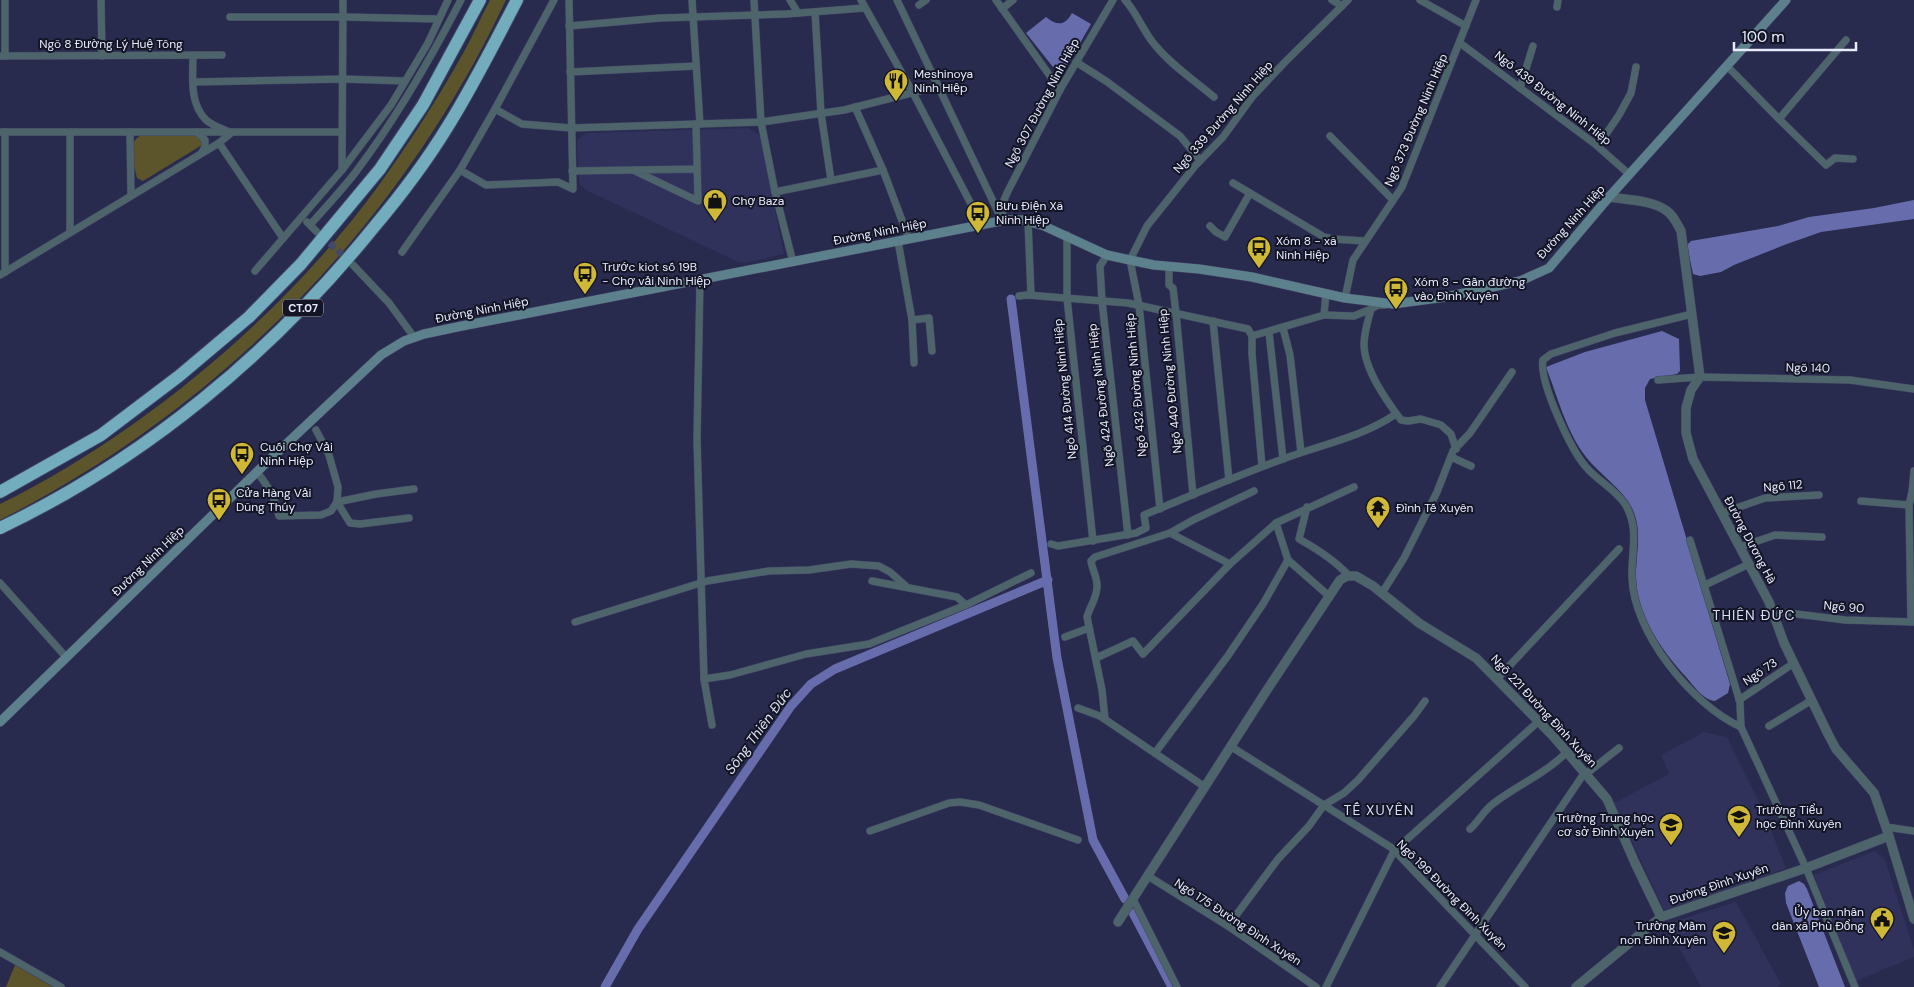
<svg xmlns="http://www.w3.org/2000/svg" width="1914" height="987" viewBox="0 0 1914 987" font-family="'DM Sans',sans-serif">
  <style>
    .built { fill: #30325c }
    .green { fill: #5c542a }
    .water { fill: #676dac }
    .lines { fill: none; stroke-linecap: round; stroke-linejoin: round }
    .canal { stroke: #676dac; stroke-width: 9 }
    .minor-tunnel { stroke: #454768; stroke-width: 7; stroke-dasharray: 7 3.5; stroke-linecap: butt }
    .minor-casing { stroke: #434567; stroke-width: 8 }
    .tertiary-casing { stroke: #434567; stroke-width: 10 }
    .secondary-casing { stroke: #434567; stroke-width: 10 }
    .motorway-casing { stroke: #434567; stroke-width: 14 }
    .minor { stroke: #4d646b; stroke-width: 7 }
    .tertiary { stroke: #4d646b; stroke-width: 9 }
    .secondary { stroke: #5d818c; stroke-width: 9 }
    .motorway { stroke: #72acbd; stroke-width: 12 }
    .labels { text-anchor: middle; stroke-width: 4; stroke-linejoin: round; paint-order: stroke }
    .shield { fill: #131525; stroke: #a8abbd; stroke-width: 1 }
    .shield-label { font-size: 11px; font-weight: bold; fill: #e8ebfe }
    .street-label { font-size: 12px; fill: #e8ebfe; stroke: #131525 }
    .poi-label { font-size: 12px; fill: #e8ebfe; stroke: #131525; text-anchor: start }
    .neighbourhood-label { font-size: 14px; letter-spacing: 1px; fill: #d9ddf9; stroke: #131525 }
    .water-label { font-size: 14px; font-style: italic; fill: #dee1f4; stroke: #131525 }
  </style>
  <rect width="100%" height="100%" fill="#282a4e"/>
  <!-- built -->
  <g class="built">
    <polygon points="749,128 760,136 784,254 747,263 738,262 586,190 579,183 577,140 586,133"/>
    <polygon points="1704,732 1727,737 1762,808 1786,868 1732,889 1664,910 1614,803 1669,774 1661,755"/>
    <polygon points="1875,851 1885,860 1914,950 1914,957 1856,981 1814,875"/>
    <polygon points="1736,902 1781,984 1777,987 1701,987 1666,924"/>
  </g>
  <!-- green -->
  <g class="green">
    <path d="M 490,0 L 506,0 C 401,224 221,408 0,520 L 0,504 C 142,434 286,313 379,185 C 407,146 433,106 457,64 C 469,44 479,21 490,0 Z"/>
    <polygon points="141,135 197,136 202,140 202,145 143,181 137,178 134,166 134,142 136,139"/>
    <polygon points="15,965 53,987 6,987"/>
  </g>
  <!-- water -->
  <g class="water">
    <path d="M 1072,13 L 1091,24 L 1068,64 L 1060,69 L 1053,67 L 1026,33 L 1046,17 C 1057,26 1065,26 1072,13 Z"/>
    <polygon points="1914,200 1914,219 1821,232 1787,244 1734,265 1721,272 1700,276 1693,274 1687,245 1691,241 1778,226 1809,217 1874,208"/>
    <path d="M 1662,331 L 1679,339 L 1680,371 L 1677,374 L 1650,379 L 1645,388 L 1645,400 L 1730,684 L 1728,693 L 1715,701 C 1703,700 1694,686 1686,677 C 1660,648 1634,612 1636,571 C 1637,548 1642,529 1632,508 C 1621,487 1600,475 1586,457 C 1566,431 1558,398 1546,367 L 1585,352 Z"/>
    <polygon points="1799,881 1804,884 1807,889 1845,987 1819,987 1786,903 1785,893 1788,886"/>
  </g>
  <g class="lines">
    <!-- canal -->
    <g class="canal">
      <polyline points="1011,299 1057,658 1093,840 1125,899"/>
      <polyline points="1133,913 1172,987"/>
      <polyline points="605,987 638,929 791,706 811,684 835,669 1048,580"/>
    </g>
    <!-- minor-tunnel -->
    <polyline class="minor-tunnel" points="322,236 349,261"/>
    <defs>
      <g id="minor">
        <polyline points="5,0 5,56"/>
        <polyline points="101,0 102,56"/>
        <polyline points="692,0 700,124"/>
        <polyline points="754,0 761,122 775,192 793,262"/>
        <polyline points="790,0 798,13"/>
        <polyline points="861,0 913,93 982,225"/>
        <polyline points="897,0 1000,216"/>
        <polyline points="996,0 1060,90"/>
        <path d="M 1125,0 C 1137,13 1143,31 1155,45 C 1171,65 1194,80 1214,97"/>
        <polyline points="1332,0 1342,6"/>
        <polyline points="1420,0 1466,26"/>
        <polyline points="919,5 926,0"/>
        <polyline points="1557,7 1558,0"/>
        <polyline points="1002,9 1013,0"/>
        <polyline points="815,12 821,113 831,180"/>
        <polyline points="230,17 343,17 439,19"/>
        <polyline points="569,26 660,18 786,14 864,8"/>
        <polyline points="1460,43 1595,144 1630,175"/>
        <path d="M 193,55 C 193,77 189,103 206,120 C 213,126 223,129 231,133 L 219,143 L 283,238"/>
        <polyline points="0,56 222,55"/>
        <polyline points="1076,62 1106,81 1180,136 1200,160"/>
        <polyline points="1727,66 1779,119 1846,40"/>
        <polyline points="570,72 696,66"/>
        <polyline points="193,82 343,79 405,81"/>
        <polyline points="1520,88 1533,46"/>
        <polyline points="855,107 883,170 909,239"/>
        <polyline points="495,109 522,124 571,128 761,122 844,110 939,86"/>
        <polyline points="1779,119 1826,165 1835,158 1853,159"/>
        <polyline points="696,124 698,201 633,170 697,169"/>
        <polyline points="0,132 341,132"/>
        <polyline points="5,132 5,272"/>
        <polyline points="70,132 70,232"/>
        <polyline points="130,132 131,195"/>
        <polyline points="197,132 205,140 205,147 202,152"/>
        <polyline points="1330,136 1393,200"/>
        <polyline points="1598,146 1619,115 1631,93 1636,67"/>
        <polyline points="342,170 343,0"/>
        <polyline points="460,170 486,185 558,182 573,189 569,0"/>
        <polyline points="572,171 633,170"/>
        <polyline points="1233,183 1324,237 1333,239 1365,241"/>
        <polyline points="775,192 883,170"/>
        <polyline points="1002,221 1004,200 1008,191 1061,88 1113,0"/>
        <polyline points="1028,221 1031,295"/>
        <polyline points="307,222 317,232"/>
        <path d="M 310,225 C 325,208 341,191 355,173 C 396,119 430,60 461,0"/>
        <polyline points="1210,226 1216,232 1225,237 1250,193"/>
        <polyline points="1067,235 1067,298 1093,541"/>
        <polyline points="898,241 912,320 929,318 932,351"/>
        <polyline points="402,252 460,170 495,109 554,0"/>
        <polyline points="1107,255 1100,266 1102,301 1128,535"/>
        <polyline points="353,265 389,303 414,337"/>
        <polyline points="1169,267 1169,285 1173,288 1176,313 1193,495"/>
        <polyline points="255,271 342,170 391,105 428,43 448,0"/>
        <polyline points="0,275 219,143"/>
        <polyline points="700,280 697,439 704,679 712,725"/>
        <polyline points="1019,296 1027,295 1128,303 1248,329 1252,336 1324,315 1326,293"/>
        <polyline points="1345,298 1353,260 1402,187 1476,0"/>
        <path d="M 1385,305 L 1378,305 L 1371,309 C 1368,320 1364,333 1364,344 C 1364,369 1386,400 1401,420 L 1408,421 L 1421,419 L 1441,425 L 1451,434 L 1456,449"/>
        <path d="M 1692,314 L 1615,333 L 1551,354 L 1543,360 C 1539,382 1571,450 1586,467 C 1598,481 1615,489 1625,504 C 1640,529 1631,551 1632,577 C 1633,632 1692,705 1741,727 L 1806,868 L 1855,987"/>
        <polyline points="1324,315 1354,316 1371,309"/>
        <polyline points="912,320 914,363"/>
        <polyline points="1213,321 1229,480"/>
        <polyline points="1283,328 1290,355 1301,452"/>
        <polyline points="1269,332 1283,459"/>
        <polyline points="1252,336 1252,354 1262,466"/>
        <polyline points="1658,380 1700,377 1850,380 1914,389"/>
        <polyline points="316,430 329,455 338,487 337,502 350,523 360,524 409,518"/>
        <polyline points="1451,457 1471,466"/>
        <path d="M 257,472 C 268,486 275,498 279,516 L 321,515 L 331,511 L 337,502 L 376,494 L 414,489"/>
        <polyline points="1861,501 1909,505"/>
        <path d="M 1307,507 L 1299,539 C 1317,549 1335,560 1349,576"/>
        <polyline points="1160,509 1139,305 1130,260 1147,226 1195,166 1223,137 1253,96 1285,62 1348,0"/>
        <polyline points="1722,513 1765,498 1819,495"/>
        <polyline points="1276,523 1288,560 1329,596"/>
        <polyline points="1170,533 1230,564"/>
        <polyline points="1690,540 1740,702 1741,727"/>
        <path d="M 1051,544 L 1058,546 L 1136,533 L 1146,528 L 1144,515 C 1190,496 1236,476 1283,459 C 1323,444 1360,438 1396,414"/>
        <polyline points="1740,547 1775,535 1822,537"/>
        <polyline points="872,581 957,597 966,605"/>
        <polyline points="0,583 66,657"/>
        <polyline points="1705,585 1749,564"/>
        <polyline points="1382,593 1404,558 1437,492 1453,451 1470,433 1512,372"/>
        <polyline points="1772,611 1845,620 1914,622"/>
        <polyline points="575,622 707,581 769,571 809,570 851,564 879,566 890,572 907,587"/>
        <polyline points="1911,622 1909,505 1912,492 1914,471"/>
        <polyline points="1065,637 1089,628"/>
        <polyline points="1096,658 1133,641 1143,654 1230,564 1276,523 1354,487"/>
        <polyline points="704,679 730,675 806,654 869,644 966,605 1031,573"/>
        <polyline points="1497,679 1619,549"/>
        <polyline points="1739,700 1794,663"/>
        <polyline points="1078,708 1100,716 1205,787"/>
        <path d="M 1105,719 L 1102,690 L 1087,617 C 1090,606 1098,596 1097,585 C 1097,577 1092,569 1091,561 L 1095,557 L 1170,533 L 1193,520 L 1254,491"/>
        <polyline points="1769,726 1812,700"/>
        <polyline points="1230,746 1392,848 1525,987"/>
        <polyline points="1155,753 1227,657 1263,604 1288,560"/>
        <polyline points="1586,774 1619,748"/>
        <polyline points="1886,827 1914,831"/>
        <path d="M 1470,829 C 1479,821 1484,810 1494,803 C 1518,785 1546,773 1567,752"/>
        <polyline points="870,831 949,803 960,802 979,805 1078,840"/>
        <polyline points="1148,876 1228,926 1316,987"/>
        <polyline points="1133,899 1177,987"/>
        <polyline points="1228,926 1278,859 1309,826 1324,805 1344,793 1358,780 1414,716 1425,701"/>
        <polyline points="0,952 61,987"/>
        <polyline points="1326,987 1394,851 1539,721"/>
        <polyline points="1440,987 1585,772"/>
      </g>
      <g id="tertiary">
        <path d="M 1609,197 C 1627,200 1652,200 1667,211 C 1674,216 1677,224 1681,231 L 1700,377 L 1691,390 L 1686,408 L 1686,433 L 1693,459 L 1769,602 L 1784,643 L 1828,734 L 1836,749 L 1874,793 L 1889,836 L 1914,919"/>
        <polyline points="1118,922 1265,693 1340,580 1347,576 1356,576 1373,586 1419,623 1476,658 1553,736 1607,799 1635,863 1661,917"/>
        <polyline points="1576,987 1661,917 1806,868 1889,836"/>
      </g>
      <polyline id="secondary" points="0,722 265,464 381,355 404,341 424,334 457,327 1006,220 1024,220 1044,226 1107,255 1130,260 1154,265 1199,269 1252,277 1345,298 1393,304 1446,297 1520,281 1549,268 1609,197 1786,0"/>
      <g id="motorway">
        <polyline points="0,492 101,435 179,376 249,317 301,264 380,169 423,105 480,0"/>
        <path d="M 0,528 C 145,459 273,352 374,227 C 401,195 426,162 448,126 C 473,86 495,42 517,0"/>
      </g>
    </defs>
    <!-- minor casing -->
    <use href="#minor" class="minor-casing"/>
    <!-- tertiary casing -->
    <use href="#tertiary" class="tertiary-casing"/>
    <!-- secondary casing -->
    <use href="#secondary" class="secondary-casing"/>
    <!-- motorway casing -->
    <use href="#motorway" class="motorway-casing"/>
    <!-- minor -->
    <use href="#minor" class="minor"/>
    <!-- tertiary -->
    <use href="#tertiary" class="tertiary"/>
    <!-- secondary -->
    <use href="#secondary" class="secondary"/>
    <!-- motorway -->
    <use href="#motorway" class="motorway"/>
  </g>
  <!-- icons -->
  <defs>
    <symbol id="restaurant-pin" viewBox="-11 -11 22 30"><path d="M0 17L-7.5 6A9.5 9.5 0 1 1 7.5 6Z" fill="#cfb837" stroke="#131525"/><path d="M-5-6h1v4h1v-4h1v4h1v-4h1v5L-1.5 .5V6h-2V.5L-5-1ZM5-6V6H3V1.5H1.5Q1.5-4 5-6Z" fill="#111"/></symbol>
    <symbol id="shop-pin" viewBox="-11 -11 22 30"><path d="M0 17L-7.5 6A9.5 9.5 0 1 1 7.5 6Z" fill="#cfb837" stroke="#131525"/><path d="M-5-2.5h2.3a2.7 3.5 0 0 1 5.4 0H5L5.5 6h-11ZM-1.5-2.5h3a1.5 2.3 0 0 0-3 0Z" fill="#111"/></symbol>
    <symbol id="bus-pin" viewBox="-11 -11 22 30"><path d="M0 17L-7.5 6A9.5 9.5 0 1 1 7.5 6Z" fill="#cfb837" stroke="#131525"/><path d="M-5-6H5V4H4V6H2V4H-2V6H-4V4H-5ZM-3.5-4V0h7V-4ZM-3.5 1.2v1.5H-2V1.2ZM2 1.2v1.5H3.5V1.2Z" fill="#111"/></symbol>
    <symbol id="temple-pin" viewBox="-11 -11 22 30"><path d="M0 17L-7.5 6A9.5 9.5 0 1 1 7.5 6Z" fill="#cfb837" stroke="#131525"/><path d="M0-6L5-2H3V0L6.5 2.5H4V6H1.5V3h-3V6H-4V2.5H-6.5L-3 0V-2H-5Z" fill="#111"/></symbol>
    <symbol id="school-pin" viewBox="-11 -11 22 30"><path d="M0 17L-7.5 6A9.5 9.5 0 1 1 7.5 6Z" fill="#cfb837" stroke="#131525"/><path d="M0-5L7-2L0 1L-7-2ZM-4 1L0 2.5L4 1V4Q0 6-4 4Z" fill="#111"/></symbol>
    <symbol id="civic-pin" viewBox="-11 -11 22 30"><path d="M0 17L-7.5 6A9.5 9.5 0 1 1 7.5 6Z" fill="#cfb837" stroke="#131525"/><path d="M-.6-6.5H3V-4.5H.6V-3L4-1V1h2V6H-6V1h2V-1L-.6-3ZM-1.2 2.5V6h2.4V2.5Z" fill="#111"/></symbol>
  </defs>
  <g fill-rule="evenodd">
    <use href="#restaurant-pin" x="882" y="67" width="28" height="38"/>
    <use href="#shop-pin" x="701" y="187" width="28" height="38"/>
    <use href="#bus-pin" x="964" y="199" width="28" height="38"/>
    <use href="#bus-pin" x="1245" y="234" width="28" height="38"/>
    <use href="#bus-pin" x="571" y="260" width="28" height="38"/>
    <use href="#bus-pin" x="1382" y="275" width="28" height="38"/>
    <use href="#bus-pin" x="228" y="440" width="28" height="38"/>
    <use href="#bus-pin" x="205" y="486" width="28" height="38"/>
    <use href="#temple-pin" x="1364" y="494" width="28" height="38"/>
    <use href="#school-pin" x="1725" y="803" width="28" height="38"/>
    <use href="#school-pin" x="1657" y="811" width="28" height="38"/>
    <use href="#civic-pin" x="1868" y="905" width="28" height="38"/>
    <use href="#school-pin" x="1710" y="919" width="28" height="38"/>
  </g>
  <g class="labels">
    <!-- shield labels -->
    <rect class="shield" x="283" y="299.5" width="40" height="17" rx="4"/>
    <g class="shield-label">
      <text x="303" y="312">CT.07</text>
    </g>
    <!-- street labels -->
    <g class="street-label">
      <text x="111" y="48">Ngõ 8 Đường Lý Huệ Tông</text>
      <text transform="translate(1553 98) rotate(38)" y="4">Ngõ 439 Đường Ninh Hiệp</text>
      <text transform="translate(1042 103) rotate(-62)" y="4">Ngõ 307 Đường Ninh Hiệp</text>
      <text transform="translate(1223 117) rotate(-49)" y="4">Ngõ 339 Đường Ninh Hiệp</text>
      <text transform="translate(1416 120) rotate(-67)" y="4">Ngõ 373 Đường Ninh Hiệp</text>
      <text transform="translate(1571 222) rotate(-48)" y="4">Đường Ninh Hiệp</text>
      <text transform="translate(880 232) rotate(-11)" y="4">Đường Ninh Hiệp</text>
      <text transform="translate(482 310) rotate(-11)" y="4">Đường Ninh Hiệp</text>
      <text transform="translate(1808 368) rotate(1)" y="4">Ngõ 140</text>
      <text transform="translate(1170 381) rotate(-96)" y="4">Ngõ 440 Đường Ninh Hiệp</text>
      <text transform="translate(1136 385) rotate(-95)" y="4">Ngõ 432 Đường Ninh Hiệp</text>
      <text transform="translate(1065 389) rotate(-96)" y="4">Ngõ 414 Đường Ninh Hiệp</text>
      <text transform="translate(1101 395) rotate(-97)" y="4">Ngõ 424 Đường Ninh Hiệp</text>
      <text transform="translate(1783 486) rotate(-5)" y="4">Ngõ 112</text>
      <text transform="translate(1750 540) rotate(62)" y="4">Đường Dương Hà</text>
      <text transform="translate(148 561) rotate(-44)" y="4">Đường Ninh Hiệp</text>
      <text transform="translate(1844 607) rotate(5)" y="4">Ngõ 90</text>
      <text transform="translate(1760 672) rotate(-34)" y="4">Ngõ 73</text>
      <text transform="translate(1544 711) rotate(47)" y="4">Ngõ 221 Đường Đình Xuyên</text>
      <text transform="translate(1719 884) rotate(-19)" y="4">Đường Đình Xuyên</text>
      <text transform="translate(1452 895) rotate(45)" y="4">Ngõ 199 Đường Đình Xuyên</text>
      <text transform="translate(1238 922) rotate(33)" y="4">Ngõ 175 Đường Đình Xuyên</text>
    </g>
    <!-- poi labels -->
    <g class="poi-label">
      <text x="914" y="78">Meshinoya<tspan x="914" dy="14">Ninh Hiệp</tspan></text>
      <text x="732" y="205">Chợ Baza</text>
      <text x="996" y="210">Bưu Điện Xã<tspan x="996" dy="14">Ninh Hiệp</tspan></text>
      <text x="1276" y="245">Xóm 8 - xã<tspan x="1276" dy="14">Ninh Hiệp</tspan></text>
      <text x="602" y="271">Trước kiot số 19B<tspan x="602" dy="14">- Chợ vải Ninh Hiệp</tspan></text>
      <text x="1414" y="286">Xóm 8 - Gần đường<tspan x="1414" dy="14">vào Đình Xuyên</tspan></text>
      <text x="260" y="451">Cuối Chợ Vải<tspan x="260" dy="14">Ninh Hiệp</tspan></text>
      <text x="236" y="497">Cửa Hàng Vải<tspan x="236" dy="14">Dũng Thúy</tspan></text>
      <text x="1396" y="512">Đình Tế Xuyên</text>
      <text x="1756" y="814">Trường Tiểu<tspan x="1756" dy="14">học Đình Xuyên</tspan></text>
      <text x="1654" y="822" text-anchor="end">Trường Trung học<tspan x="1654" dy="14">cơ sở Đình Xuyên</tspan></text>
      <text x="1864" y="916" text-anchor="end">Ủy ban nhân<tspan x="1864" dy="14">dân xã Phù Đổng</tspan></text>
      <text x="1706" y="930" text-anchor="end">Trường Mầm<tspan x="1706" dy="14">non Đình Xuyên</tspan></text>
    </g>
    <!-- neighbourhood labels -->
    <g class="neighbourhood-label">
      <text x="1754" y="620">THIÊN ĐỨC</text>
      <text x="1379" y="815">TẾ XUYÊN</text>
    </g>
    <!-- water labels -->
    <g class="water-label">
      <text transform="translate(758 731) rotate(-54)" y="5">Sông Thiên Đức</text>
    </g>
  </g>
  <!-- scale -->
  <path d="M1734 42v8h122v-8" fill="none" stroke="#e8ebfe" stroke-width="2.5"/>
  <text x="1742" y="42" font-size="15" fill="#e8ebfe" stroke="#131525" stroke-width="4" paint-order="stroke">100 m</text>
</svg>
